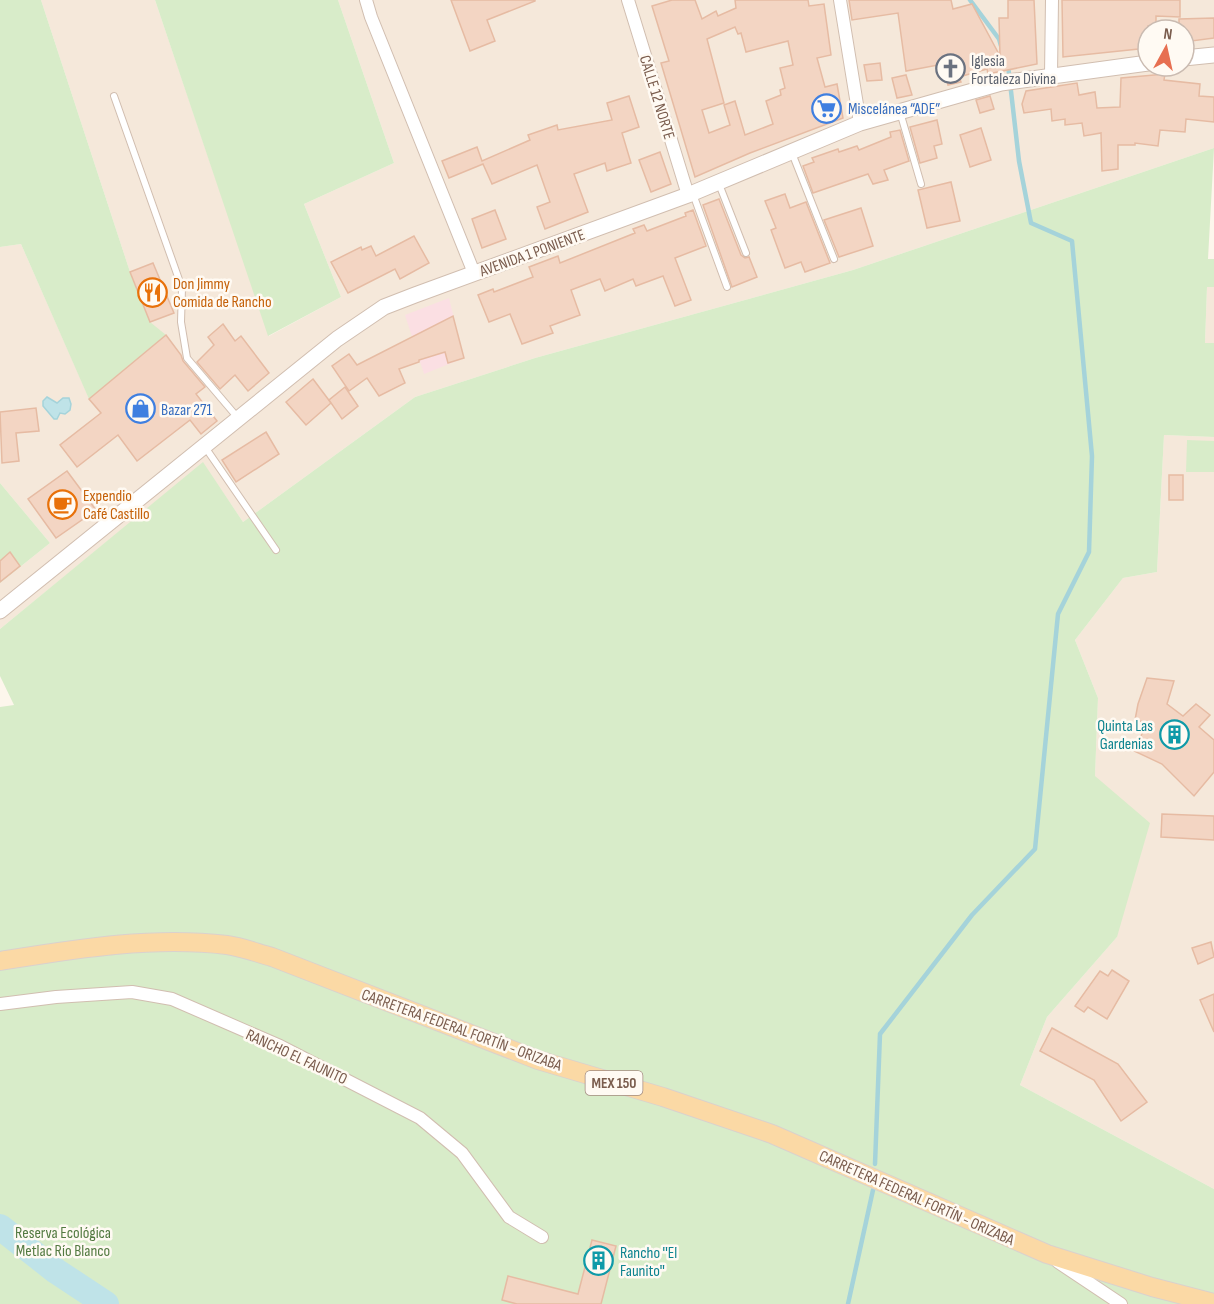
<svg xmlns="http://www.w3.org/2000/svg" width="1214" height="1304" viewBox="0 0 1214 1304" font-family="'Sofia Sans Condensed',sans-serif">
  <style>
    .residential { fill: #f5e8da; fill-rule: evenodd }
    .medical { fill: #fbdfe3 }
    .green { fill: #d8ecc9 }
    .water { fill: #bfe3e8; stroke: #a5d3da; stroke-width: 1.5 }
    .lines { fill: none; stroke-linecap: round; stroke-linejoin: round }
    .stream { stroke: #a5d3da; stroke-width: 4.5 }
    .river { stroke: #bfe3e8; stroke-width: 26 }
    .building { fill: #f3d5c3; stroke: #e6bba3; stroke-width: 1.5; fill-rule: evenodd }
    .service-casing { stroke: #d1beb0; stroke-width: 8 }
    .minor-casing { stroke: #d1beb0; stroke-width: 14 }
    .tertiary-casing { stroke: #d1beb0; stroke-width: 17 }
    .primary-casing { stroke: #dad1cd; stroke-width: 20 }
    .service { stroke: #fff; stroke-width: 6 }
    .minor { stroke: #fff; stroke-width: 12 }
    .tertiary { stroke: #fff; stroke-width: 15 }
    .primary { stroke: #fbd9a5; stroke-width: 18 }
    .labels { text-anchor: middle; stroke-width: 5; stroke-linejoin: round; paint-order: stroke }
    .shield { fill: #fffaf3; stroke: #a28b7f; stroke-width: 1.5 }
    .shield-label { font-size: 15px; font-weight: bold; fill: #7a5c4d }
    .worship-label { font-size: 16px; fill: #5b616d; stroke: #fffaf3; text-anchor: start }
    .street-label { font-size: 16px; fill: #7a5c4d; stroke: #fffaf3 }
    .shop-label { font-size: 16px; fill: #366cbe; stroke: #fffaf3; text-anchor: start }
    .food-label { font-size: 16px; fill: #c56008; stroke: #fffaf3; text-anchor: start }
    .culture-label { font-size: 16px; fill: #0d838f; stroke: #fffaf3; text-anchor: end }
    .park-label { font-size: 16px; fill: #537a41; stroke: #fffaf3 }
  </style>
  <rect width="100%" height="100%" fill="#fdf6ec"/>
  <!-- residential -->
  <g class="residential">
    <path d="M 41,0 L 155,0 L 269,336 L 341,297 L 304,204 L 394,163 L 338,0 L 1214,0 L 1214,148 L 853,270 L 535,358 L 415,397 L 243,522 L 203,463 L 0,629 L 0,583 L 50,543 L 0,483 L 0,247 L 21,244 L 89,398 L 150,322 L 130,272 ZM 1148,30 L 1184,30 L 1184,66 L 1148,66 Z"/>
    <polygon points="1207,287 1214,287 1214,343 1205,343"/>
    <polygon points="1164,435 1214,437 1214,1189 1020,1085 1047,1017 1117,937 1095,776 1098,698 1075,640 1123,578 1157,572"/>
  </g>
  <!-- medical -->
  <polygon class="medical" points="449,298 464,358 424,374 405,315"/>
  <!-- green -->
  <g class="green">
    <polygon points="0,0 41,0 130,272 150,322 166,335 89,399 21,244 0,247"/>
    <polygon points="155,0 338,0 394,163 304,204 341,297 268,336"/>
    <polygon points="1214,148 1208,259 1214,259 1214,287 1207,287 1205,343 1214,343 1214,437 1164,435 1157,572 1123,578 1075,640 1098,698 1095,776 1150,823 1117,937 1047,1017 1020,1085 1214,1189 1214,1304 0,1304 0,707 14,705 0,676 0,629 203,462 243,522 415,397 535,358 853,270"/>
    <polygon points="1187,440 1214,441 1214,472 1186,472"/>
    <polygon points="0,483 50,543 0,583"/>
  </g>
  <!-- water -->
  <polygon class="water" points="47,397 57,403 63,398 69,398 71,404 70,410 65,414 60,413 57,419 54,419 43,406 43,401"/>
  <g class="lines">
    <!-- stream -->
    <g class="stream">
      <polyline points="970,0 999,39 1001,46"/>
      <polyline points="875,1164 880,1034 972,915 1035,849 1058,614 1089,552 1092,456 1072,241 1031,223 1019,161 1008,65"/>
      <polyline points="848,1304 873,1190"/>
    </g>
    <!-- river -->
    <polyline class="river" points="0,1227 56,1271 106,1304"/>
  </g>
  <!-- building -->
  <g class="building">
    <polygon points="451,0 535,0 535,1 487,20 495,41 470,51"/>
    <path d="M 672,0 L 695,0 L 702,19 L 716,11 L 718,16 L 736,8 L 735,0 L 808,0 L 809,6 L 824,4 L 831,55 L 817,58 L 825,87 L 837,84 L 843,118 L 750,153 L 695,177 L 661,63 L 669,61 L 652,6 ZM 735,27 L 738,34 L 741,33 L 746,52 L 788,41 L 793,65 L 780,68 L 785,88 L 780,90 L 781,95 L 766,101 L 773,124 L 745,135 L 735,101 L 724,105 L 730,125 L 709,133 L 702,110 L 724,103 L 707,39 Z"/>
    <polygon points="849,0 951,0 953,9 972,4 1000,56 999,18 1008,18 1008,0 1034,0 1037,64 988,74 987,69 959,77 961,82 948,85 943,64 906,71 898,13 852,20"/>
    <polygon points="1062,0 1180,0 1180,17 1156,16 1156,25 1148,26 1148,48 1063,57"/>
    <polygon points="1214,18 1214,38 1184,42 1184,30 1179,30 1179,19"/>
    <polygon points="880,63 882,80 867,81 864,65"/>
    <polygon points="1165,74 1164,80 1200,84 1199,96 1214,97 1214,122 1186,119 1185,132 1160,130 1158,146 1135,143 1135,145 1118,145 1118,169 1102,171 1101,133 1084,136 1082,123 1065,125 1065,119 1052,121 1051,109 1024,113 1022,104 1026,91 1077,83 1079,95 1095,92 1097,108 1120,107 1121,78"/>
    <polygon points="906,75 912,95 897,98 892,78"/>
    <polygon points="629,96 639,127 622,133 631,163 607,171 605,163 574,174 588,212 545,229 537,207 550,202 537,165 492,184 483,164 449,178 442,161 477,147 482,161 530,140 528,135 557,125 558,130 612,120 607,103"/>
    <polygon points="990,96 994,109 980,113 976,100"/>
    <polygon points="937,120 942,144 934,146 937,158 920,163 910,127"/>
    <polygon points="981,128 991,160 970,167 960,135"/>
    <polygon points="900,130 909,161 884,170 888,180 873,184 868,174 813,193 803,166 814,162 812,158 838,149 839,152 857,146 859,150 891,137 890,132"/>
    <polygon points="660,152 671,184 651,192 639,160"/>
    <polygon points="951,182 960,221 927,228 918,190"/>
    <polygon points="785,194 790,208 806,202 830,263 805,272 801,262 785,268 771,230 776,228 765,201"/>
    <polygon points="719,199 741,255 745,258 749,257 757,277 732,287 703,205"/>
    <polygon points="861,208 873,246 839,257 824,220"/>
    <polygon points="495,210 506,239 482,248 472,219"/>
    <polygon points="693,210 706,246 675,258 691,300 675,306 663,276 636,286 633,279 605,291 600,279 571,290 580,315 550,326 553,333 522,344 510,314 489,322 478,295 493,289 494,292 533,277 529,267 558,256 560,263 635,233 633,229 644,225 647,231 686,216 685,213"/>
    <polygon points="414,236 429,263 400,279 395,269 348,293 331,262 361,247 362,250 371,246 376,256"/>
    <polygon points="153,263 174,313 150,322 130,272"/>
    <polygon points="453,316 464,358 448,363 445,352 419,360 419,362 399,369 405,383 379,396 367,378 349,391 332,366 349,354 357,365"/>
    <polygon points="223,324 235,341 241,336 269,373 248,391 235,375 220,389 197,362 214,345 208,337"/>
    <polygon points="166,335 181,355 183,361 205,387 196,394 217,421 201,434 190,420 137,461 118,435 77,467 60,445 101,413 89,399"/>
    <polygon points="313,379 331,403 306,425 286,402"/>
    <polygon points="345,387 358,406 342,419 329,400"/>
    <polygon points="36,408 39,431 16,433 19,461 2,463 0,412"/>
    <polygon points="266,432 279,454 236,482 222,460"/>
    <polygon points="67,471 96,510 56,538 28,499"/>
    <rect x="1169" y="475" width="14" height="25"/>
    <polygon points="10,552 20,566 0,582 0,561"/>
    <polygon points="1147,678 1174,681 1167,704 1183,716 1196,704 1210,715 1199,727 1214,740 1214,772 1194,796 1162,764 1134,751 1147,723 1135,720 1138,704"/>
    <polygon points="1162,814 1214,816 1214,840 1161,837"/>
    <polygon points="1211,942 1214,957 1198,964 1192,948"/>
    <polygon points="1112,970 1129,981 1107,1019 1088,1007 1084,1012 1075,1006 1100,971 1108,976"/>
    <polygon points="1214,994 1214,1032 1200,1000"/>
    <polygon points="1052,1028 1118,1064 1147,1102 1121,1121 1094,1080 1040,1051"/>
    <polygon points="592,1240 616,1246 601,1304 517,1304 502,1300 508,1276 578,1294"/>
  </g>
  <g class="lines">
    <defs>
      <g id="service">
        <polyline points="114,96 182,288 181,322 187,358 238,418"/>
        <polyline points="900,112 921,184"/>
        <polyline points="792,153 834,259"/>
        <polyline points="719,184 746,253"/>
        <polyline points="693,194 727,287"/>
        <polyline points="205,447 276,550"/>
      </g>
      <g id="minor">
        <polyline points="366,0 371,17 474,273"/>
        <polyline points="628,0 688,195"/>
        <polyline points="840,0 860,123"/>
        <polyline points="1051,75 1052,0"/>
        <polyline points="0,1004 56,997 132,992 172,999 280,1046 420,1118 462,1153 509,1217 542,1237"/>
        <polyline points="1058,1262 1121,1304"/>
      </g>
      <g id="tertiary">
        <polyline points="1184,58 1214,55"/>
        <polyline points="0,611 337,339 384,307 415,295 688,195 860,123 1001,83 1148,63"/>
      </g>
      <path id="primary" d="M 0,961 C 75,949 151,936 227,945 C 242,947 257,953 272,957 L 538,1060 L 663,1097 L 772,1134 L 1047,1254 L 1152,1287 L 1214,1303"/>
    </defs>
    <!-- service casing -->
    <use href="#service" class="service-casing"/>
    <!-- minor casing -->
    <use href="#minor" class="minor-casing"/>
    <!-- tertiary casing -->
    <use href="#tertiary" class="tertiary-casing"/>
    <!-- primary casing -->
    <use href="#primary" class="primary-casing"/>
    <!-- service -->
    <use href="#service" class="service"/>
    <!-- minor -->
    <use href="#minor" class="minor"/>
    <!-- tertiary -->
    <use href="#tertiary" class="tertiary"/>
    <!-- primary -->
    <use href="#primary" class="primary"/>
  </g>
  <!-- icons -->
  <defs>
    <symbol id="church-ring" viewBox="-11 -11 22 22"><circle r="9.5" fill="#fffaf3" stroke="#6b7280" stroke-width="1.5"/><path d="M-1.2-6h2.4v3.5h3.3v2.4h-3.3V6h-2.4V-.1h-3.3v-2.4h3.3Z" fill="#6b7280"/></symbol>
    <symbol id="supermarket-ring" viewBox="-11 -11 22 22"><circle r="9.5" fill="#fffaf3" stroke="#3f7fe0" stroke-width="1.5"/><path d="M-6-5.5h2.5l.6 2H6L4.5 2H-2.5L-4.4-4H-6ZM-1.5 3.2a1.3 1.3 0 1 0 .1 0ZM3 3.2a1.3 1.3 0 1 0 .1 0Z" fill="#3f7fe0"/></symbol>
    <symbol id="restaurant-ring" viewBox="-11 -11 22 22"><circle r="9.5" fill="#fffaf3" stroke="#e8710a" stroke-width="1.5"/><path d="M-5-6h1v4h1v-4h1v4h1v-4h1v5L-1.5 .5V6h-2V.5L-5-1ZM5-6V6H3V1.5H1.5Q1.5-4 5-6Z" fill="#e8710a"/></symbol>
    <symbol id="shop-ring" viewBox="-11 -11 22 22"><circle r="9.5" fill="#fffaf3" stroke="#3f7fe0" stroke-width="1.5"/><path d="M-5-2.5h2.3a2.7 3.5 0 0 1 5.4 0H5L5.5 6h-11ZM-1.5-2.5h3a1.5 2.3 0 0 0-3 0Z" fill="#3f7fe0"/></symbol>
    <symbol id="cafe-ring" viewBox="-11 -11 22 22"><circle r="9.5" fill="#fffaf3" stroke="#e8710a" stroke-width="1.5"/><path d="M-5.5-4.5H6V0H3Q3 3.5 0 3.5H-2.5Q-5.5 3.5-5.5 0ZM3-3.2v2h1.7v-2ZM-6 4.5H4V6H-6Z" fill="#e8710a"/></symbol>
    <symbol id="building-ring" viewBox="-11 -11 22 22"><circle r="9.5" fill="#fffaf3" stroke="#0f9aa8" stroke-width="1.5"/><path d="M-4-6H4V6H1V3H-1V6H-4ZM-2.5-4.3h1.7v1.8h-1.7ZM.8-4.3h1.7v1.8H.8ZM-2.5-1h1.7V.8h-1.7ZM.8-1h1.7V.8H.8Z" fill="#0f9aa8"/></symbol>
  </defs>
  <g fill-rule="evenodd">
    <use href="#church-ring" x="934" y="52" width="33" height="33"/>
    <use href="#supermarket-ring" x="810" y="92" width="33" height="33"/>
    <use href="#restaurant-ring" x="136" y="276" width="33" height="33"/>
    <use href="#shop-ring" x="124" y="392" width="33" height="33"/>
    <use href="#cafe-ring" x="46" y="488" width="33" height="33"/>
    <use href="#building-ring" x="1158" y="718" width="33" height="33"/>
    <use href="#building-ring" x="582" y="1244" width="33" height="33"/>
  </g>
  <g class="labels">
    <!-- shield labels -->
    <rect class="shield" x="585.5" y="1071" width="57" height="24" rx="4.5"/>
    <g class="shield-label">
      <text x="614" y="1088">MEX 150</text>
    </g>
    <!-- worship labels -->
    <g class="worship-label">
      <text x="971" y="66">Iglesia<tspan x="971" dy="18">Fortaleza Divina</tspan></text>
    </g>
    <!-- street labels -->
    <g class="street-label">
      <text transform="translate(658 97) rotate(73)" y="6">CALLE 12 NORTE</text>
      <text transform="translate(532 252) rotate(-20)" y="6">AVENIDA 1 PONIENTE</text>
      <text transform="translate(462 1029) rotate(20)" y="6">CARRETERA FEDERAL FORTÍN - ORIZABA</text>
      <text transform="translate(297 1056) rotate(25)" y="6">RANCHO EL FAUNITO</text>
      <text transform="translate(917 1197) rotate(24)" y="6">CARRETERA FEDERAL FORTÍN - ORIZABA</text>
    </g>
    <!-- shop labels -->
    <g class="shop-label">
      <text x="848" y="114">Miscelánea “ADE”</text>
      <text x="161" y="415">Bazar 271</text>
    </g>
    <!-- food labels -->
    <g class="food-label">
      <text x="173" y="289">Don Jimmy<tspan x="173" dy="18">Comida de Rancho</tspan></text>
      <text x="83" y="501">Expendio<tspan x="83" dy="18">Café Castillo</tspan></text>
    </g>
    <!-- culture labels -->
    <g class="culture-label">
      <text x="1153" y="731">Quinta Las<tspan x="1153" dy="18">Gardenias</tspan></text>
      <text x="620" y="1258" text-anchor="start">Rancho ''El<tspan x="620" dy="18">Faunito''</tspan></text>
    </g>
    <!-- park labels -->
    <g class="park-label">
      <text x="63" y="1238">Reserva Ecológica<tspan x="63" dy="18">Metlac Río Blanco</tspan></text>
    </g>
  </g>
  <!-- north arrow -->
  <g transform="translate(1166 48) rotate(8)"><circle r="28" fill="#fffaf3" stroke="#cabbb1" stroke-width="1.5"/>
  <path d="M0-4.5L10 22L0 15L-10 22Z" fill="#e76f51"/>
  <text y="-9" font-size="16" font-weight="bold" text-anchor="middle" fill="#7a5c4d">N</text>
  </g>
</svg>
